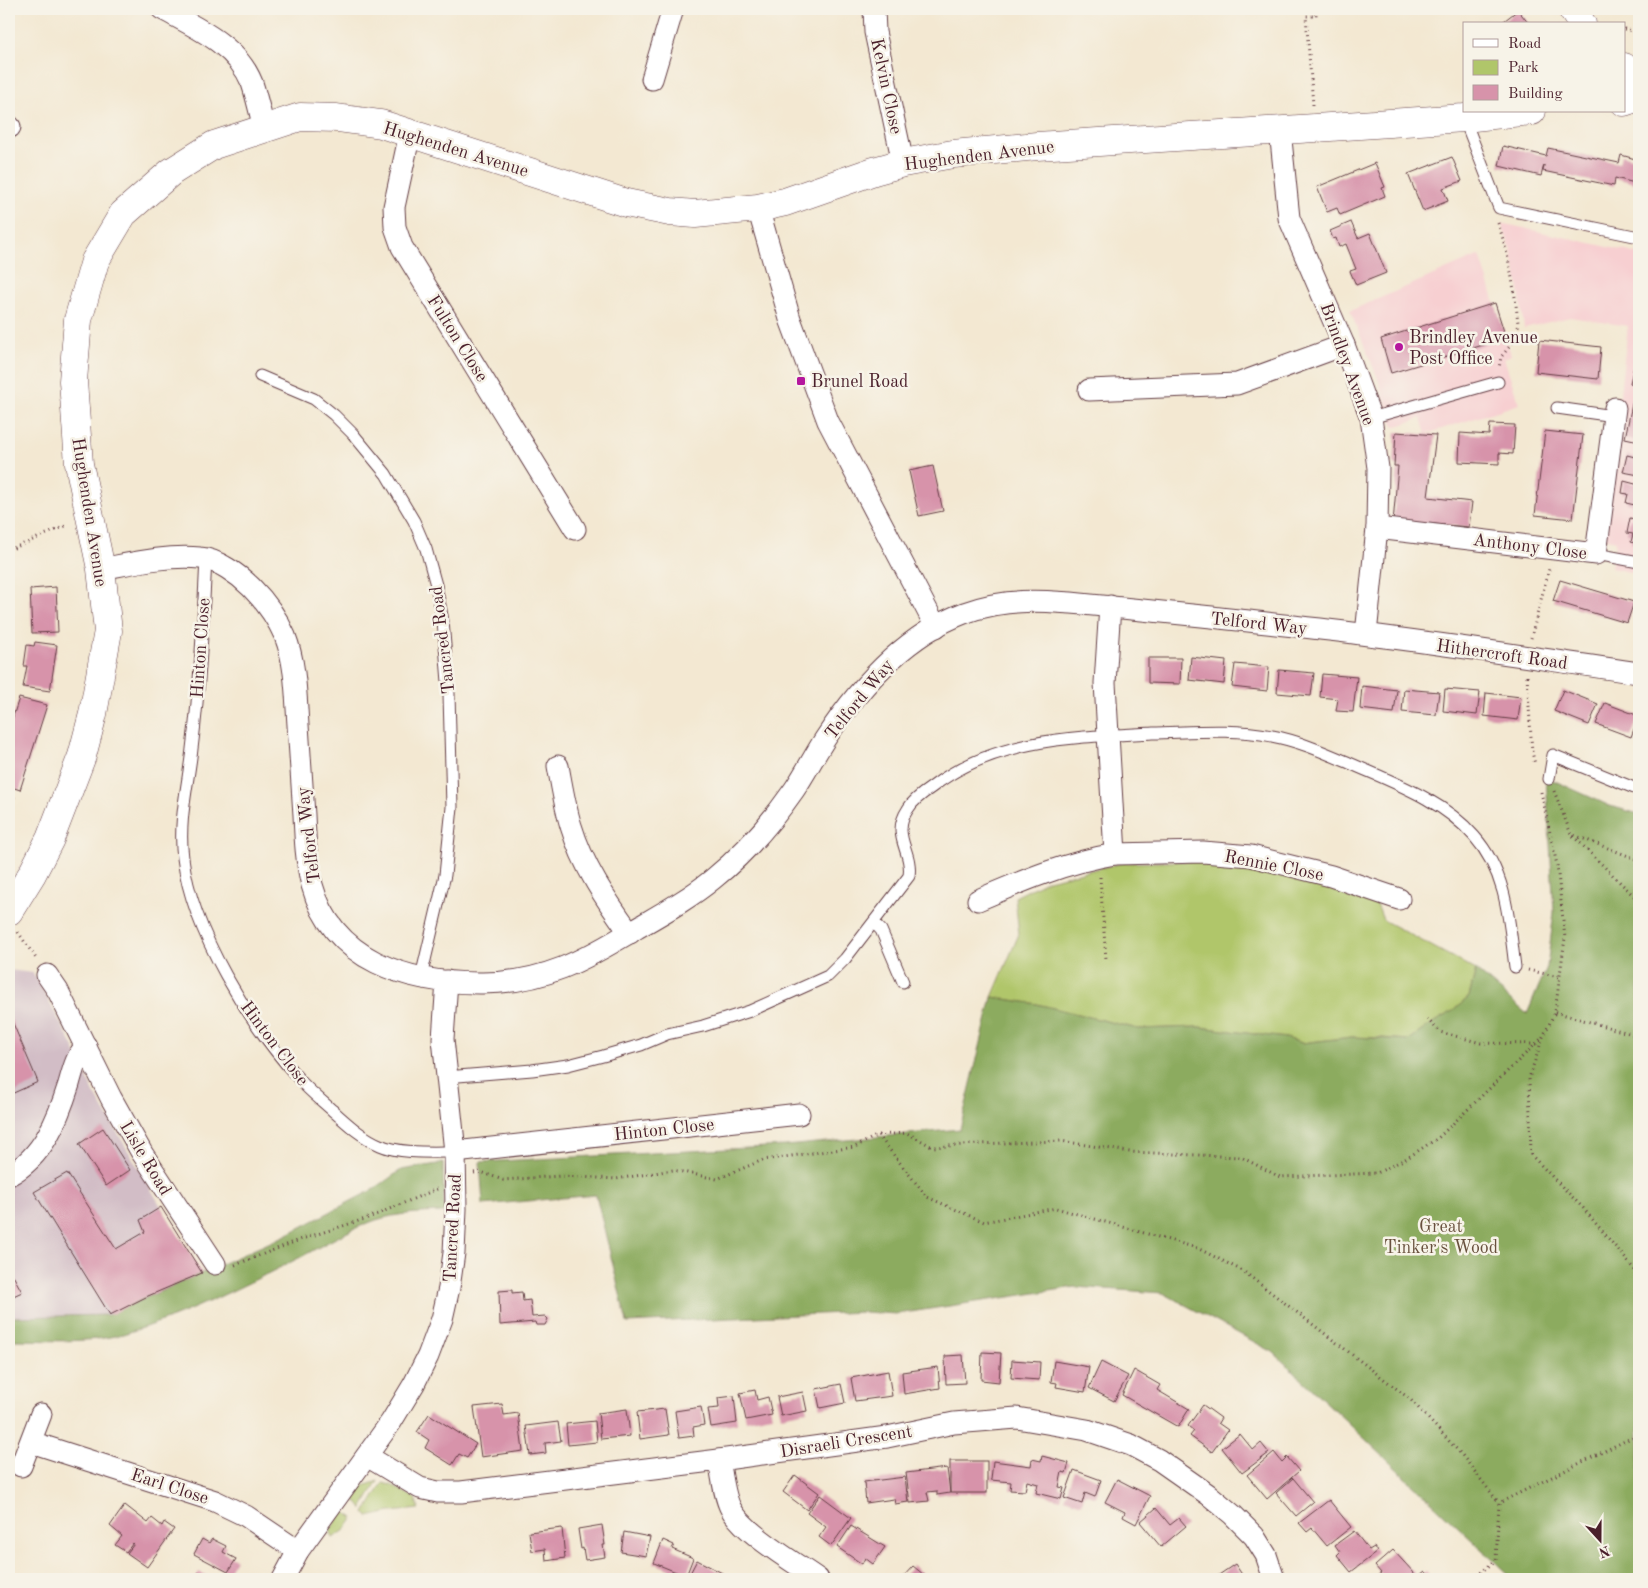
<svg xmlns="http://www.w3.org/2000/svg" width="1648" height="1588" viewBox="0 0 1648 1588" font-family="'Old Standard TT',serif">
  <style>
    .built { fill: #f7cfd1 }
    .industrial { fill: #d2bdc6 }
    .green { fill: #b0c66a; stroke: #7d724a }
    .forest { fill: #8cab5e; stroke: #6b6544 }
    .building { fill: #d793aa }
    .lines { fill: none; stroke-linecap: round; stroke-linejoin: round }
    .service-casing { stroke: #633d44; stroke-width: 13 }
    .minor-casing { stroke: #633d44; stroke-width: 23 }
    .tertiary-casing { stroke: #633d44; stroke-width: 29 }
    .path { stroke: #633d44; stroke-width: 3; stroke-dasharray: 1 4; stroke-linecap: butt }
    .service { stroke: #fff; stroke-width: 11 }
    .minor { stroke: #fff; stroke-width: 21 }
    .tertiary { stroke: #fff; stroke-width: 28 }
    .poi-dot { fill: #b5179e; stroke: #f7f3e8; stroke-width: 2 }
    .labels { text-anchor: middle; stroke-width: 5; stroke-linejoin: round; paint-order: stroke }
    .street-label { font-size: 18px; fill: #4a1f2b; stroke: #f7f3e8 }
    .poi-label { font-size: 18px; fill: #4a1f2b; stroke: #f7f3e8; text-anchor: start }
    .park-label { font-size: 18px; fill: #69513e; stroke: #f7f3e8 }
  </style>
  <rect width="100%" height="100%" fill="#f7f3e8"/>
  <filter id="ink" filterUnits="userSpaceOnUse"><feTurbulence type="fractalNoise" baseFrequency=".02" numOctaves="2"/><feDisplacementMap in="SourceGraphic" scale="10" xChannelSelector="R" yChannelSelector="G"/><feConvolveMatrix kernelMatrix="1 2 1 2 8 2 1 2 1" color-interpolation-filters="sRGB"/></filter>
  <filter id="wash" filterUnits="userSpaceOnUse"><feTurbulence type="fractalNoise" baseFrequency=".0096" numOctaves="4" result="noise"/><feDisplacementMap in="SourceGraphic" scale="20" xChannelSelector="R" yChannelSelector="G"/><feGaussianBlur stdDeviation="1.12" result="paint"/><feColorMatrix in="noise" values="0 0 0 0 0 0 0 0 0 0 0 0 0 0 0 0 0 1.4 0 .05"/><feComposite in="paint" operator="in"/></filter>
  <g filter="url(#wash)">
    <rect width="100%" height="100%" fill="#f3e8d2"/>
    <!-- built -->
    <g class="built">
      <polygon points="1501,223 1639,254 1639,574 1611,568 1616,541 1603,538 1628,326 1570,317 1524,328 1518,283 1511,250"/>
      <polygon points="1480,255 1511,355 1504,358 1519,404 1426,434 1421,418 1394,427 1377,376 1350,311"/>
    </g>
    <!-- industrial -->
    <polygon class="industrial" points="9,970 33,973 72,1044 94,1093 201,1274 108,1315 9,1317"/>
    <!-- green -->
    <g class="green">
      <polygon points="1234,860 1375,899 1383,920 1476,970 1469,997 1453,1011 1434,1022 1409,1040 1383,1038 1352,1037 1302,1043 1286,1038 1199,1027 1138,1029 1037,1004 992,997 1019,934 1015,897 1048,880 1122,863"/>
      <polygon points="378,1481 362,1509 352,1496 361,1487"/>
      <polygon points="383,1483 391,1485 415,1498 419,1509 391,1512 368,1517 365,1513"/>
      <polygon points="343,1511 354,1518 345,1530 333,1538 330,1530"/>
    </g>
    <!-- forest -->
    <g class="forest">
      <polygon points="1546,777 1610,806 1639,814 1639,1579 1513,1579 1273,1352 1163,1293 1075,1287 897,1314 863,1312 627,1323 596,1195 483,1205 480,1162 785,1146 960,1129 992,997 1037,1004 1138,1029 1199,1027 1286,1038 1302,1043 1352,1037 1409,1040 1434,1022 1453,1011 1469,997 1476,970 1527,1014 1547,967 1554,912"/>
      <path d="M 443,1163 L 444,1212 C 421,1213 398,1213 376,1220 C 350,1229 325,1244 301,1257 C 243,1286 185,1316 123,1334 C 87,1344 46,1340 9,1340 L 9,1317 L 108,1315 L 284,1236 L 374,1189 L 401,1170 Z"/>
    </g>
    <g id="blocks">
      <!-- building -->
      <g class="building">
        <polygon points="1518,10 1529,24 1500,24"/>
        <polygon points="1503,146 1546,156 1548,148 1619,163 1621,155 1639,160 1639,184 1615,178 1614,186 1543,171 1544,165 1541,176 1499,166"/>
        <polygon points="1452,157 1462,181 1443,188 1448,201 1423,211 1408,174"/>
        <polygon points="1375,163 1385,187 1382,188 1385,196 1340,215 1337,208 1327,212 1317,187"/>
        <polygon points="1351,222 1358,238 1370,233 1386,273 1356,285 1350,271 1356,269 1346,244 1339,247 1336,238 1333,239 1330,231"/>
        <polygon points="1495,303 1506,338 1391,373 1381,339"/>
        <polygon points="1539,340 1601,347 1598,379 1536,372"/>
        <polygon points="1635,362 1639,363 1639,441 1625,438 1636,385 1630,383"/>
        <polygon points="1490,424 1515,425 1513,454 1499,453 1499,464 1459,462 1460,433 1489,435"/>
        <polygon points="1545,431 1583,435 1573,519 1535,515"/>
        <polygon points="1396,432 1436,435 1428,497 1472,502 1469,527 1434,524 1433,526 1393,523 1398,466 1394,466"/>
        <polygon points="1627,455 1639,458 1639,475 1623,472"/>
        <polygon points="933,466 943,511 919,516 909,471"/>
        <polygon points="1624,481 1639,485 1639,506 1626,503 1628,494 1622,493"/>
        <polygon points="1630,518 1639,520 1639,544 1631,542 1633,534 1627,533"/>
        <polygon points="1560,580 1634,602 1627,623 1553,601"/>
        <polygon points="56,587 58,632 32,633 30,589"/>
        <polygon points="35,642 57,645 50,691 23,687 27,666 24,666 27,645 34,646"/>
        <polygon points="1191,657 1226,661 1224,684 1189,680"/>
        <polygon points="1148,658 1181,658 1180,684 1148,683"/>
        <polygon points="1235,664 1269,667 1267,691 1232,687"/>
        <polygon points="1279,670 1314,673 1311,696 1277,693"/>
        <polygon points="1322,674 1357,677 1353,712 1336,711 1338,699 1320,697"/>
        <polygon points="1362,686 1397,690 1394,713 1360,709"/>
        <polygon points="1404,689 1439,692 1436,715 1402,712"/>
        <polygon points="1445,689 1480,692 1477,715 1443,711"/>
        <polygon points="1563,690 1598,704 1589,725 1554,711"/>
        <polygon points="1486,693 1521,697 1518,720 1484,716"/>
        <polygon points="19,698 47,705 20,790 9,786 9,722 11,723"/>
        <polygon points="1605,703 1639,716 1631,737 1596,724"/>
        <polygon points="9,794 15,797 9,809"/>
        <polygon points="9,1014 38,1082 9,1095"/>
        <polygon points="103,1128 130,1170 106,1186 79,1144"/>
        <polygon points="67,1173 116,1249 145,1232 140,1220 161,1207 202,1273 148,1296 110,1315 34,1192"/>
        <polygon points="9,1268 22,1292 9,1298"/>
        <polygon points="512,1290 512,1293 522,1292 523,1301 530,1300 532,1317 545,1316 548,1319 545,1325 536,1325 535,1322 500,1325 499,1291"/>
        <polygon points="982,1352 1001,1353 999,1382 981,1380"/>
        <polygon points="963,1355 965,1383 946,1384 945,1356"/>
        <polygon points="1012,1360 1040,1362 1039,1380 1011,1378"/>
        <polygon points="1054,1361 1089,1367 1085,1392 1056,1387 1057,1383 1051,1382"/>
        <polygon points="1101,1362 1128,1376 1114,1401 1089,1388"/>
        <polygon points="938,1367 940,1388 904,1394 902,1372"/>
        <polygon points="1134,1370 1160,1385 1157,1390 1189,1409 1178,1427 1122,1395"/>
        <polygon points="888,1371 892,1396 855,1401 851,1378"/>
        <polygon points="841,1384 845,1403 820,1408 816,1389"/>
        <polygon points="755,1390 757,1400 768,1397 772,1415 746,1420 740,1393"/>
        <polygon points="803,1392 807,1411 781,1416 777,1397"/>
        <polygon points="734,1396 737,1423 711,1427 708,1409 719,1408 718,1398"/>
        <polygon points="502,1404 504,1415 518,1413 523,1451 481,1457 474,1407"/>
        <polygon points="1203,1405 1221,1418 1218,1423 1228,1430 1212,1452 1190,1436 1194,1431 1188,1426"/>
        <polygon points="701,1407 704,1425 693,1427 694,1436 679,1438 675,1411"/>
        <polygon points="627,1409 630,1436 601,1439 598,1413"/>
        <polygon points="665,1409 669,1435 640,1439 637,1412"/>
        <polygon points="429,1414 476,1444 467,1458 459,1454 452,1465 425,1448 429,1440 417,1432"/>
        <polygon points="595,1421 597,1442 568,1445 566,1424"/>
        <polygon points="558,1422 561,1441 545,1443 546,1453 530,1455 526,1426"/>
        <polygon points="1240,1434 1253,1450 1261,1443 1269,1453 1242,1473 1222,1448"/>
        <polygon points="1274,1452 1282,1462 1287,1457 1299,1471 1267,1499 1247,1475"/>
        <polygon points="1042,1456 1069,1463 1066,1473 1062,1472 1059,1487 1064,1488 1061,1499 1036,1493 1038,1484 1027,1481 1025,1491 1010,1490 1011,1482 991,1480 993,1461 1031,1466 1032,1459 1041,1461"/>
        <rect x="950" y="1461" width="37" height="32"/>
        <polygon points="947,1468 950,1493 937,1495 937,1491 927,1492 929,1501 910,1503 906,1473"/>
        <polygon points="1074,1470 1101,1480 1095,1497 1085,1493 1082,1504 1064,1498"/>
        <polygon points="795,1475 819,1493 807,1510 783,1492"/>
        <polygon points="905,1477 908,1502 895,1504 894,1499 866,1503 864,1482"/>
        <polygon points="1293,1478 1313,1502 1296,1516 1276,1493"/>
        <polygon points="1117,1479 1150,1496 1136,1524 1123,1517 1125,1512 1105,1502"/>
        <polygon points="820,1495 851,1518 831,1546 819,1537 826,1527 807,1513"/>
        <polygon points="1329,1500 1351,1527 1327,1546 1312,1528 1307,1532 1299,1523"/>
        <polygon points="125,1505 148,1523 152,1518 162,1526 164,1522 174,1529 147,1567 127,1553 134,1544 133,1543 126,1552 115,1545 122,1536 110,1526"/>
        <polygon points="1156,1508 1170,1525 1179,1518 1186,1526 1161,1547 1140,1522"/>
        <polygon points="602,1525 605,1545 603,1545 605,1557 585,1560 583,1548 581,1549 578,1529"/>
        <polygon points="851,1526 885,1547 873,1564 865,1558 862,1564 837,1547"/>
        <polygon points="562,1528 565,1558 546,1561 545,1549 532,1551 529,1532"/>
        <polygon points="1354,1531 1369,1550 1374,1547 1377,1552 1351,1572 1337,1555 1340,1552 1335,1545"/>
        <polygon points="624,1532 650,1537 646,1556 621,1552"/>
        <polygon points="202,1539 209,1543 212,1539 226,1546 223,1552 236,1559 228,1572 194,1554"/>
        <polygon points="663,1540 674,1545 672,1549 693,1558 686,1576 654,1563"/>
        <polygon points="1393,1550 1415,1574 1409,1579 1373,1579 1381,1573 1375,1566"/>
        <polygon points="697,1560 728,1576 727,1579 687,1579"/>
        <polygon points="1235,1564 1245,1579 1213,1579"/>
        <polygon points="913,1566 929,1579 901,1579"/>
        <polygon points="1425,1571 1432,1579 1415,1579"/>
        <polygon points="199,1572 213,1579 195,1579"/>
      </g>
    </g>
  </g>
  <g filter="url(#ink)">
    <use href="#blocks" fill-opacity="0" stroke="#633d44" stroke-width="1"/>
    <g class="lines">
      <defs>
        <g id="service">
          <polyline points="1464,118 1499,208 1639,237"/>
          <polyline points="260,376 314,399 334,415 353,434 386,474 414,521 426,549 436,585 443,621 449,694 452,807 445,875 421,977"/>
          <polyline points="1557,408 1614,416"/>
          <polyline points="1371,418 1498,382"/>
          <polyline points="1596,554 1639,562"/>
          <path d="M 206,558 C 203,622 200,686 192,749 C 188,786 178,821 183,858 C 192,932 250,1024 299,1079 C 308,1090 321,1100 332,1110 C 347,1123 361,1137 380,1145 C 400,1154 433,1152 455,1152"/>
          <polyline points="1549,779 1553,755 1639,790"/>
          <polyline points="874,923 881,930 903,982"/>
          <path d="M 446,1077 L 532,1070 L 568,1065 L 603,1056 L 641,1045 L 667,1034 L 703,1026 L 750,1011 L 828,976 L 845,959 L 909,876 C 913,850 890,836 908,809 C 913,800 923,793 932,787 C 995,738 1076,737 1153,733 C 1193,732 1233,728 1272,736 C 1300,741 1328,754 1354,765 C 1395,783 1444,801 1474,836 C 1507,873 1509,920 1515,967"/>
        </g>
        <g id="minor">
          <path d="M 162,9 C 195,27 237,45 252,83 C 257,98 260,113 264,128"/>
          <polyline points="874,9 875,32 903,163"/>
          <polyline points="652,79 673,9"/>
          <polyline points="9,126 10,127"/>
          <polyline points="1280,130 1289,218 1344,345 1371,418 1378,468 1377,528 1366,634"/>
          <polyline points="410,133 394,207 395,227 402,247 575,529"/>
          <polyline points="758,208 790,319 828,421 936,627"/>
          <polyline points="1089,390 1237,384 1344,345"/>
          <polyline points="1377,528 1596,554 1615,408"/>
          <path d="M 101,569 C 133,563 166,555 200,558 C 217,559 239,575 251,587 C 265,601 277,618 285,636 C 296,664 296,696 298,725 C 300,755 302,785 304,815 C 305,838 306,862 312,885 C 333,961 407,983 479,983 C 542,984 585,960 637,928 C 663,913 690,898 713,879 C 744,854 771,823 794,790 C 805,774 814,756 825,739 C 859,687 904,636 964,613 C 1009,596 1055,601 1102,606 C 1135,609 1169,613 1202,616 C 1255,622 1308,627 1361,634 C 1454,645 1547,660 1639,673"/>
          <path d="M 558,766 C 562,787 565,807 571,826 C 583,866 606,900 630,933"/>
          <polyline points="1115,854 1203,852 1251,856 1331,876 1399,899"/>
          <path d="M 978,900 C 1022,881 1067,862 1115,854 L 1105,683 L 1110,606"/>
          <polyline points="47,975 58,991 111,1098 142,1153 215,1264"/>
          <polyline points="455,1152 799,1114"/>
          <path d="M 9,1175 C 43,1157 58,1119 69,1084 C 73,1070 76,1056 86,1046"/>
          <polyline points="31,1442 215,1501 246,1516 298,1551"/>
          <polyline points="367,1456 420,1488 438,1492 461,1492 719,1460 887,1437 954,1423 1017,1418 1087,1430 1131,1445 1159,1460 1209,1495 1233,1515 1254,1536 1266,1555 1274,1579"/>
          <path d="M 719,1460 C 722,1474 724,1497 731,1509 C 744,1533 794,1562 818,1579"/>
          <polyline points="21,1466 41,1414"/>
          <polyline points="283,1579 298,1551 391,1422 414,1384 428,1356 442,1319 449,1288 454,1253 456,1209 455,1152 443,1039 447,981"/>
        </g>
        <g id="tertiary">
          <polyline points="1572,9 1582,24"/>
          <polyline points="1624,67 1639,81"/>
          <polyline points="1624,102 1639,97"/>
          <polyline points="9,911 32,874 50,839 82,756 93,714 108,631 101,569 79,464 73,381 78,320 95,261 123,214 171,172 214,145 300,117 337,118 381,124 626,203 670,212 695,214 758,208 785,202 874,171 903,163 953,154 1037,146 1315,128 1464,118 1532,111"/>
        </g>
      </defs>
      <!-- service casing -->
      <use href="#service" class="service-casing"/>
      <!-- minor casing -->
      <use href="#minor" class="minor-casing"/>
      <!-- tertiary casing -->
      <use href="#tertiary" class="tertiary-casing"/>
      <!-- path -->
      <g class="path">
        <polyline points="1624,29 1639,33"/>
        <polyline points="1313,105 1306,16 1316,16 1316,9"/>
        <path d="M 1498,223 C 1510,259 1516,296 1519,335 L 1501,357 L 1499,368"/>
        <polyline points="9,550 68,525"/>
        <polyline points="1531,638 1549,569"/>
        <polyline points="1527,676 1532,752 1535,764"/>
        <polyline points="1554,791 1571,834 1639,860"/>
        <polyline points="1541,792 1557,865 1565,938 1555,1012 1543,1037 1529,1078 1531,1155 1583,1208 1639,1275"/>
        <polyline points="1573,836 1639,901"/>
        <polyline points="1100,877 1106,959"/>
        <polyline points="18,932 37,960"/>
        <polyline points="1528,970 1559,977"/>
        <polyline points="1555,1012 1639,1036"/>
        <polyline points="1427,1019 1440,1032 1481,1043 1537,1044"/>
        <polyline points="878,1135 927,1197 984,1222 1056,1208 1197,1248 1243,1271 1410,1399 1462,1455 1499,1503"/>
        <polyline points="474,1173 481,1172 503,1180 561,1176 616,1179 673,1170 717,1179 763,1160 855,1147 878,1135 907,1133 933,1147 978,1144 1061,1141 1130,1152 1241,1157 1280,1177 1377,1173 1407,1158 1438,1138 1543,1037"/>
        <polyline points="235,1265 302,1239 368,1218 437,1189"/>
        <polyline points="1473,1579 1496,1560 1499,1503 1639,1434"/>
      </g>
      <!-- service -->
      <use href="#service" class="service"/>
      <!-- minor -->
      <use href="#minor" class="minor"/>
      <!-- tertiary -->
      <use href="#tertiary" class="tertiary"/>
    </g>
  </g>
  <!-- markers -->
  <g class="poi-dot">
    <circle cx="1399" cy="347" r="5"/>
    <rect x="796" y="376" width="10" height="10" rx="2.5"/>
  </g>
  <g class="labels">
    <!-- street labels -->
    <g class="street-label">
      <text transform="translate(887 86) rotate(78)" y="6">Kelvin Close</text>
      <text transform="translate(456 149) rotate(17)" y="6">Hughenden Avenue</text>
      <text transform="translate(979 155) rotate(-7)" y="6">Hughenden Avenue</text>
      <text transform="translate(458 338) rotate(58)" y="6">Fulton Close</text>
      <text transform="translate(1348 364) rotate(70)" y="6">Brindley Avenue</text>
      <text transform="translate(90 512) rotate(81)" y="6">Hughenden Avenue</text>
      <text transform="translate(1530 546) rotate(7)" y="6">Anthony Close</text>
      <text transform="translate(1259 623) rotate(6)" y="6">Telford Way</text>
      <text transform="translate(442 640) rotate(-97)" y="6">Tancred Road</text>
      <text transform="translate(200 648) rotate(-86)" y="6">Hinton Close</text>
      <text transform="translate(1502 654) rotate(8)" y="6">Hithercroft Road</text>
      <text transform="translate(859 699) rotate(-51)" y="6">Telford Way</text>
      <text transform="translate(308 835) rotate(-97)" y="6">Telford Way</text>
      <text transform="translate(1274 865) rotate(11)" y="6">Rennie Close</text>
      <text transform="translate(275 1043) rotate(53)" y="6">Hinton Close</text>
      <text transform="translate(664 1129) rotate(-6)" y="6">Hinton Close</text>
      <text transform="translate(146 1158) rotate(59)" y="6">Lisle Road</text>
      <text transform="translate(452 1228) rotate(-87)" y="6">Tancred Road</text>
      <text transform="translate(846 1441) rotate(-9)" y="6">Disraeli Crescent</text>
      <text transform="translate(170 1486) rotate(18)" y="6">Earl Close</text>
    </g>
    <!-- poi labels -->
    <g class="poi-label">
      <text x="1409" y="343">Brindley Avenue<tspan x="1409" dy="21">Post Office</tspan></text>
      <text x="811" y="387">Brunel Road</text>
    </g>
    <!-- park labels -->
    <g class="park-label">
      <text x="1441" y="1232">Great<tspan x="1441" dy="21">Tinker's Wood</tspan></text>
    </g>
  </g>
  <!-- margin -->
  <rect width="1648" height="1588" fill="none" stroke="#f7f3e8" stroke-width="30"/>
  <!-- legend -->
  <rect x="1463" y="22" width="162" height="90" fill="#f7f3e8" stroke="#b29e9c"/>
  <rect x="1473" y="39" width="25" height="8" fill="#ffffff" stroke="#b29e9c"/>
  <text x="1508" y="48" font-size="15" fill="#4a1f2b">Road</text>
  <rect x="1473" y="60" width="25" height="15" fill="#b0c66a" stroke="#b29e9c"/>
  <text x="1508" y="72" font-size="15" fill="#4a1f2b">Park</text>
  <rect x="1473" y="85" width="25" height="15" fill="#d793aa" stroke="#b29e9c"/>
  <text x="1508" y="98" font-size="15" fill="#4a1f2b">Building</text>
  <!-- north arrow -->
  <g transform="translate(1600 1540) rotate(159)" stroke="#f7f3e8" stroke-width="4" paint-order="stroke">
  <path d="M0-4L9 19L0 12L-9 19Z" fill="#4a1f2b"/>
  <text y="-8" font-size="14" font-weight="bold" text-anchor="middle" fill="#4a1f2b">N</text>
  </g>
</svg>
